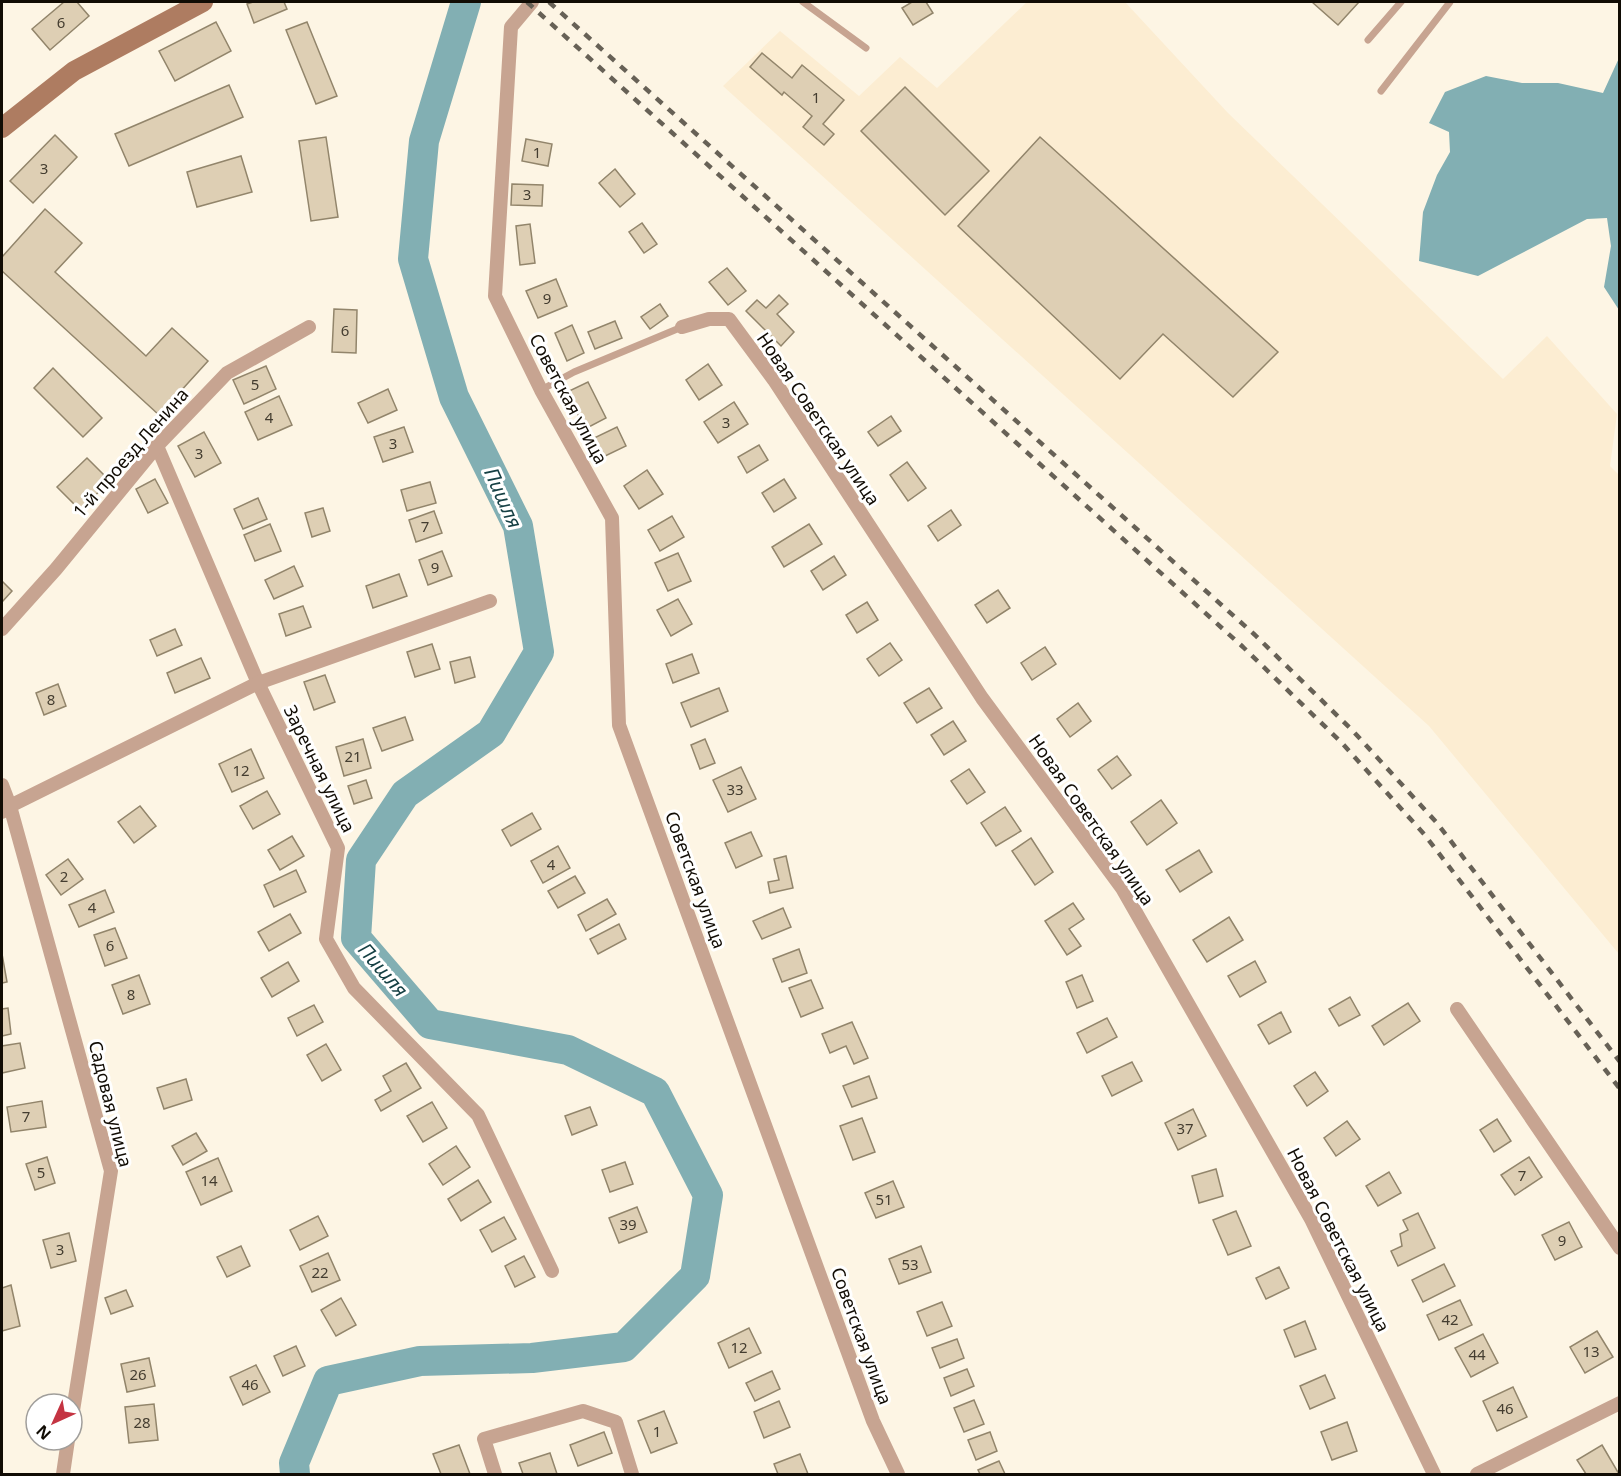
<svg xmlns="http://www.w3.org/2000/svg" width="1621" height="1476" viewBox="0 0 1621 1476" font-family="'Noto Sans',sans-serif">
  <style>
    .built { fill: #fcedd2 }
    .water { fill: #82afb3 }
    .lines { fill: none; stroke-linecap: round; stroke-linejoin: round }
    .river { stroke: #82afb3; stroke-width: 30 }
    .building { fill: #decfb4; stroke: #92856b; stroke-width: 1.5 }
    .service { stroke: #c7a491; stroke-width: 7 }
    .minor { stroke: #c7a491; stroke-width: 14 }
    .secondary { stroke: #ae7c61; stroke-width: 20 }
    .rail { stroke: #676156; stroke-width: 4.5; stroke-dasharray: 8 8; stroke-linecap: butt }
    .labels { text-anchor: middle; stroke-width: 6; stroke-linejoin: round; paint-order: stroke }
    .number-label { font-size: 15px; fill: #443d30 }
    .street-label { font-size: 18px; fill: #110c04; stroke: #fff }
    .water-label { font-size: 20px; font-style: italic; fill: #164044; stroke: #fff }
  </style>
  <rect width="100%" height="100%" fill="#fdf5e4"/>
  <!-- built -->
  <polygon class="built" points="1027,2 1125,2 1228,113 1503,379 1547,336 1617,414 1610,466 1620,476 1619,954 1429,726 723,86 780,31 859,96 900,57 937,88"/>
  <!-- water -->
  <polygon class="water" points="1619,58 1619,310 1604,287 1611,246 1607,218 1587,219 1478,276 1419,261 1423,212 1437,175 1450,152 1449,132 1429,123 1445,92 1486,76 1522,83 1558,83 1603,93"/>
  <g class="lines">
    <!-- river -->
    <polyline class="river" points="295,1474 294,1463 328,1381 420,1361 532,1358 624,1347 695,1276 708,1195 655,1092 568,1050 430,1024 356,938 361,860 405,794 491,733 539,652 518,526 454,397 413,259 424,141 466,2"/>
  </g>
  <!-- building -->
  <g class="building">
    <polygon points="64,2 77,2 89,16 50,50 32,29"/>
    <polygon points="253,2 284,2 287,9 254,23 247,4"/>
    <polygon points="912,2 926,2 933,13 913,25 902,8"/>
    <polygon points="1312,2 1359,2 1338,25"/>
    <polygon points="216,22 231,51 175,81 159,51"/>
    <polygon points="307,22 337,96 316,104 286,30"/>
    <polygon points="762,53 792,78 802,65 844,100 823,124 834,134 824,145 803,127 812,116 784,92 782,95 750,67"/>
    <polygon points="229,85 243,117 129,166 115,134"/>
    <polygon points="905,87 989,171 945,215 861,131"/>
    <polygon points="55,135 77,157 33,203 10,181"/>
    <polygon points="326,137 338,217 311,221 299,141"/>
    <polygon points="1040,137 1278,352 1233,397 1163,334 1120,379 958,226"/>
    <polygon points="526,139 552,144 548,166 522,161"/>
    <polygon points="241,156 252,192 197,207 187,172"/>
    <polygon points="615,169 635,194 620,207 599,183"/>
    <polygon points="512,184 543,185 542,206 511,205"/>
    <polygon points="45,209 82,243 55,272 146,356 172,328 208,361 159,415 2,271 2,257"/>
    <polygon points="642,223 657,244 644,253 629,232"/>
    <polygon points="530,224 535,263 520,265 516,226"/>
    <polygon points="727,268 746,291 728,305 709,282"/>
    <polygon points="556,279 567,306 538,318 526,291"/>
    <polygon points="779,295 788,304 777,314 794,332 781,346 746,311 757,300 766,308"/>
    <polygon points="660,304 668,316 650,329 641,317"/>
    <polygon points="334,309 357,310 356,353 332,352"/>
    <polygon points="615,321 622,338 595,349 588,332"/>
    <polygon points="572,325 584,353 567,361 555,333"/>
    <polygon points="708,364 722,385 699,400 686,380"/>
    <polygon points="266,366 276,389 244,404 233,380"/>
    <polygon points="53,368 102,418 83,437 34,388"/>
    <polygon points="588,382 606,418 585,429 567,392"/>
    <polygon points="388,389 397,410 368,423 358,403"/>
    <polygon points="279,396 292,425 258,440 245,412"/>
    <polygon points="734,402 748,424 718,443 704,422"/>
    <polygon points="891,416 901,431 878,446 868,432"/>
    <polygon points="404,427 413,452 383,462 374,437"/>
    <polygon points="617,427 626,446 601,458 592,439"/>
    <polygon points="204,432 221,463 195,477 178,446"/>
    <polygon points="759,445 768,460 747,473 738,457"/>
    <polygon points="87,458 110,481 80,510 57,487"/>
    <polygon points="907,462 926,488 908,501 890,475"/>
    <polygon points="647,470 663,494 639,509 624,486"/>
    <polygon points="155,479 168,503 148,513 136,489"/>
    <polygon points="784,479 796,498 774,512 762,493"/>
    <polygon points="430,482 436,503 407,511 401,490"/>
    <polygon points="258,498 267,519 243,529 234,509"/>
    <polygon points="323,508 330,531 312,537 305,513"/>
    <polygon points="951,510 961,525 938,541 928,526"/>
    <polygon points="434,511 442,533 416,542 409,520"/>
    <polygon points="672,516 684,537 660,551 648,530"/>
    <polygon points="270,524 281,551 255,561 244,535"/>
    <polygon points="809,524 822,544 784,567 772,547"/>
    <polygon points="442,551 452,576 428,585 419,560"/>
    <polygon points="678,553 691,581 668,591 655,563"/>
    <polygon points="834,556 846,575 823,590 811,571"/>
    <polygon points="294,566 303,586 274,599 265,580"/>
    <polygon points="399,574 407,596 373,608 366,586"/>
    <polygon points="2,581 12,591 2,602"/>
    <polygon points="998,590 1010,608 987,623 975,605"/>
    <polygon points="678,599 692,624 671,636 657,610"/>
    <polygon points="867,602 878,620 857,633 846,615"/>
    <polygon points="303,606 311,627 286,636 279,614"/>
    <polygon points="175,629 182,645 157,656 150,640"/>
    <polygon points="890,643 902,660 879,676 867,659"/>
    <polygon points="432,644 440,669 415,677 407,652"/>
    <polygon points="1045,647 1056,664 1032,680 1021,663"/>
    <polygon points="692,654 699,673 673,683 666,664"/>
    <polygon points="470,657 475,677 455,683 450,662"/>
    <polygon points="201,658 210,678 175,693 167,673"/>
    <polygon points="325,675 335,702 314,710 304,682"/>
    <polygon points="58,684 66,706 44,715 36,693"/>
    <polygon points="719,688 728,711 691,727 681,703"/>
    <polygon points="929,688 942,708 917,723 904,703"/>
    <polygon points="1078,703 1091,721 1070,737 1057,719"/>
    <polygon points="405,717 413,740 382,751 373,728"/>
    <polygon points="953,721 966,741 944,755 931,735"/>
    <polygon points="363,739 371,768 344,776 336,747"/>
    <polygon points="705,739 715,763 700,769 691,745"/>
    <polygon points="251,749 264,778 232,792 219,764"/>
    <polygon points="1117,756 1131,775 1112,789 1098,770"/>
    <polygon points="741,767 756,799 728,812 713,780"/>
    <polygon points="969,769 985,792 967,804 951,781"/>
    <polygon points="366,780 372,798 354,804 348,786"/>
    <polygon points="267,791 280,814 253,829 240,806"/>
    <polygon points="1161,800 1177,823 1147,845 1131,822"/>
    <polygon points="140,806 156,826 134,843 118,822"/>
    <polygon points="1005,807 1021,831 996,846 981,823"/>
    <polygon points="532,813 541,829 511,846 502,830"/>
    <polygon points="751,832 762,856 736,868 725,843"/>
    <polygon points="292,836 304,856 280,870 268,850"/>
    <polygon points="1031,838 1053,872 1035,885 1012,851"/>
    <polygon points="558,846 570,868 543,883 531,861"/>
    <polygon points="1199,850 1212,872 1180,892 1166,870"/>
    <polygon points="786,856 793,888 770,893 768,882 779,880 774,859"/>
    <polygon points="68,859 83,879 61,895 46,875"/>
    <polygon points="296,870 306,892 274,907 264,885"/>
    <polygon points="575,876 585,893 558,908 548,891"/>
    <polygon points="105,890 114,912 79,927 69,905"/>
    <polygon points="607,899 616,914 586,931 578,915"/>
    <polygon points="1073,903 1084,919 1069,929 1081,946 1067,955 1045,921"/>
    <polygon points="783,908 791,927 762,939 753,921"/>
    <polygon points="290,914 301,933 269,951 258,932"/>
    <polygon points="1229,917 1243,940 1207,962 1193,940"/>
    <polygon points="619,924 626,939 598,954 590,939"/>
    <polygon points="115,928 127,958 105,966 94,935"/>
    <polygon points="799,949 807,973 782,982 773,959"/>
    <polygon points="2,954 7,982 2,983"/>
    <polygon points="1255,961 1266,982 1240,997 1228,976"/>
    <polygon points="288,962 299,981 272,997 261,978"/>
    <polygon points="139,975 150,1004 123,1014 112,985"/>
    <polygon points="1082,975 1093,1001 1077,1008 1066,982"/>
    <polygon points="811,980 823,1008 801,1017 789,988"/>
    <polygon points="1350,997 1360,1015 1339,1026 1329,1009"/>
    <polygon points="1408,1003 1420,1021 1384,1045 1372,1026"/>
    <polygon points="314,1005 323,1022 297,1036 288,1018"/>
    <polygon points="8,1008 11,1034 2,1036 2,1009"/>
    <polygon points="1281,1012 1291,1032 1269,1044 1258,1025"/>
    <polygon points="1107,1018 1117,1037 1087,1053 1077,1033"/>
    <polygon points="852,1022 868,1058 854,1064 846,1046 830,1053 822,1034"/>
    <polygon points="20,1043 25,1068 2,1073 2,1046"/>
    <polygon points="326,1044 341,1070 322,1081 307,1055"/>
    <polygon points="1132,1062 1142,1081 1112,1096 1102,1076"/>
    <polygon points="406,1063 421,1088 381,1111 375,1100 391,1091 383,1076"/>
    <polygon points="1315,1072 1328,1091 1307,1106 1294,1086"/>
    <polygon points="869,1076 877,1098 852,1107 843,1086"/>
    <polygon points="186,1079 192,1100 164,1109 157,1088"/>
    <polygon points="42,1101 46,1127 11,1132 7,1107"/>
    <polygon points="432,1102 447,1128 423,1142 407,1116"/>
    <polygon points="590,1107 597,1125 572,1135 565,1116"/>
    <polygon points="1193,1109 1206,1136 1178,1150 1165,1123"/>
    <polygon points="862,1118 875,1152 853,1160 840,1126"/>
    <polygon points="1497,1119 1511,1141 1494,1152 1480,1130"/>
    <polygon points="1347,1121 1360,1139 1336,1156 1324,1138"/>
    <polygon points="196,1133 207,1151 183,1165 172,1146"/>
    <polygon points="456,1146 470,1167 443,1185 429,1164"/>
    <polygon points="47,1157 55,1183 35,1190 26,1164"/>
    <polygon points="1529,1157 1542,1177 1515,1195 1501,1175"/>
    <polygon points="218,1158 232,1191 201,1205 186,1172"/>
    <polygon points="625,1162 633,1184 610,1192 602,1170"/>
    <polygon points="1216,1169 1223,1196 1199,1203 1192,1176"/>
    <polygon points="1389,1172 1401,1193 1378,1206 1366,1186"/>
    <polygon points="478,1180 491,1202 461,1221 448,1199"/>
    <polygon points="893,1181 904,1207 876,1218 865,1193"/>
    <polygon points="637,1207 647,1232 619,1243 609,1218"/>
    <polygon points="1236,1211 1251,1246 1228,1255 1213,1220"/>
    <polygon points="1418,1213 1435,1248 1398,1266 1391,1251 1402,1246 1400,1234 1408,1230 1403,1220"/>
    <polygon points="318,1216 328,1236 300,1250 290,1230"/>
    <polygon points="504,1217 516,1239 492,1252 480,1230"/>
    <polygon points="1569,1222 1582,1247 1555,1260 1542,1235"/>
    <polygon points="69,1233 76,1261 51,1268 43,1240"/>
    <polygon points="241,1246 250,1266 227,1277 217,1257"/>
    <polygon points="921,1246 931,1272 899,1284 889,1259"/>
    <polygon points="328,1253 340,1280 312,1292 300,1266"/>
    <polygon points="524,1256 535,1277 515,1287 505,1266"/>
    <polygon points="1444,1264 1455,1286 1423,1302 1412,1280"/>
    <polygon points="1279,1267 1289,1288 1266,1299 1256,1278"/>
    <polygon points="11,1285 20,1326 2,1331 2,1288"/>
    <polygon points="126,1290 133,1306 111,1314 105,1298"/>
    <polygon points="341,1298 356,1325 336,1336 321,1310"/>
    <polygon points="1460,1300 1472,1325 1439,1340 1427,1315"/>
    <polygon points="942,1302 952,1326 927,1336 917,1312"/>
    <polygon points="1305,1321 1316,1349 1295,1357 1284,1330"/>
    <polygon points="749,1328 761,1353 729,1368 718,1343"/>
    <polygon points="1597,1331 1613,1357 1585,1373 1570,1347"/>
    <polygon points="1483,1334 1498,1363 1471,1377 1455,1348"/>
    <polygon points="957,1339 964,1358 940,1368 932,1348"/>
    <polygon points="296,1346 305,1366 283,1376 274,1356"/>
    <polygon points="149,1358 155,1386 127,1392 121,1364"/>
    <polygon points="256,1365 270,1392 243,1405 230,1377"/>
    <polygon points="967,1369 974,1386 951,1396 944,1378"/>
    <polygon points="772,1371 780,1389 755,1401 746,1383"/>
    <polygon points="1325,1375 1335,1398 1310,1409 1300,1386"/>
    <polygon points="1513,1387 1527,1417 1497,1431 1483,1401"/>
    <polygon points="974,1400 984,1424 964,1432 954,1408"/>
    <polygon points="779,1401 790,1427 764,1438 754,1412"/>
    <polygon points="154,1404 158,1440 129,1443 125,1407"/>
    <polygon points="664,1411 677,1443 651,1453 638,1421"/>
    <polygon points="1347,1422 1357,1451 1332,1460 1321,1432"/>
    <polygon points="604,1432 612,1453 578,1466 570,1445"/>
    <polygon points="990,1432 997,1451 976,1460 968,1440"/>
    <polygon points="459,1445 470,1474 441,1474 433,1454"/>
    <polygon points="1602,1445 1619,1474 1586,1474 1577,1460"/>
    <polygon points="550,1453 557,1474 523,1474 519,1463"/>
    <polygon points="800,1454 808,1474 778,1474 774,1464"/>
    <polygon points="999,1461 1005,1474 980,1474 978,1470"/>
  </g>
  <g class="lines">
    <!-- service -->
    <g class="service">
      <polyline points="803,2 866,48"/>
      <polyline points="1368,40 1401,2"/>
      <polyline points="1381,91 1450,2"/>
      <polyline points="541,390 574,372 682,327"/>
    </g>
    <!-- minor -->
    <g class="minor">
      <polyline points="532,2 511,27 495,296 541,390 612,518 619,725 873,1421 898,1474"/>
      <polyline points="682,327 709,319 729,319 774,380 982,698 1122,888 1311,1219 1434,1474"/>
      <polyline points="157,446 258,683 338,848 326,939 354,988 478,1115 552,1271"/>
      <polyline points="2,629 56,569 157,446 227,373 309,327"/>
      <polyline points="2,785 10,806 111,1171 72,1417"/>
      <polyline points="2,812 10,806 258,683 490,601"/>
      <polyline points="1457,1009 1620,1248"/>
      <polyline points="63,1474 68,1440"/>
      <polyline points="495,1474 484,1439 583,1411 616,1422 632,1474"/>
      <polyline points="1477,1474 1620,1403"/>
    </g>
    <!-- secondary -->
    <polyline class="secondary" points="2,128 74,71 203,2"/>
    <!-- rail -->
    <g class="rail">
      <polyline points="527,2 1243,647 1341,742 1424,834 1620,1089"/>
      <polyline points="549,2 1255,635 1353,731 1437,823 1620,1062"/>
    </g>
  </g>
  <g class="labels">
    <!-- number labels -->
    <g class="number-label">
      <text x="61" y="28">6</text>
      <text x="816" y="103">1</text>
      <text x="537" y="158">1</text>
      <text x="44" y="174">3</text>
      <text x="527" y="200">3</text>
      <text x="547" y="304">9</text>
      <text x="345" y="336">6</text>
      <text x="255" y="390">5</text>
      <text x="269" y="423">4</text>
      <text x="726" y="428">3</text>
      <text x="393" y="449">3</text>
      <text x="199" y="459">3</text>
      <text x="425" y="532">7</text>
      <text x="435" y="573">9</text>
      <text x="51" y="705">8</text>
      <text x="353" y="762">21</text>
      <text x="241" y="776">12</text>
      <text x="735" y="795">33</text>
      <text x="551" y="870">4</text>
      <text x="64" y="882">2</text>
      <text x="92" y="913">4</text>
      <text x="110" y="951">6</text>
      <text x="131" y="1000">8</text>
      <text x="26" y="1122">7</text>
      <text x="1185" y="1134">37</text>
      <text x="41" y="1178">5</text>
      <text x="1522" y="1181">7</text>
      <text x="209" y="1186">14</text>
      <text x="884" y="1205">51</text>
      <text x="628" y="1230">39</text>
      <text x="1562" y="1246">9</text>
      <text x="60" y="1255">3</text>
      <text x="910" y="1270">53</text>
      <text x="320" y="1278">22</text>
      <text x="1450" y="1325">42</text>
      <text x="739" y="1353">12</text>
      <text x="1591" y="1357">13</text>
      <text x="1477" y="1360">44</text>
      <text x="138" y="1380">26</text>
      <text x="250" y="1390">46</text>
      <text x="1505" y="1414">46</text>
      <text x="142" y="1428">28</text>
      <text x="657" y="1437">1</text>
    </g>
    <!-- street labels -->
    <g class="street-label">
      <text transform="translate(568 399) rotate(62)" y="6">Советская улица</text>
      <text transform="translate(818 419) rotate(56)" y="6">Новая Советская улица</text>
      <text transform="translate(131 453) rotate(-49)" y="6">1-й проезд Ленина</text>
      <text transform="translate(319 769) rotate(64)" y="6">Заречная улица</text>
      <text transform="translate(1091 820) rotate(55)" y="6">Новая Советская улица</text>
      <text transform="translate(695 880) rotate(70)" y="6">Советская улица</text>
      <text transform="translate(110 1104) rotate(76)" y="6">Садовая улица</text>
      <text transform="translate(1338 1240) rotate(63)" y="6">Новая Советская улица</text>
      <text transform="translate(861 1336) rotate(70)" y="6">Советская улица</text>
    </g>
    <!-- water labels -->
    <g class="water-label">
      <text transform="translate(503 498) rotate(66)" y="7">Пишля</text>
      <text transform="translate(383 970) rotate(49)" y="7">Пишля</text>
    </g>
  </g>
  <!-- border -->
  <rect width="1621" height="1476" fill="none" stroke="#110c04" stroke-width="6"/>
  <!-- north arrow -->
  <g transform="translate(54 1422) rotate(225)"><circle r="28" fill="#ffffff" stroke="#a09e9b" stroke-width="1.5"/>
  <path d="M0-4.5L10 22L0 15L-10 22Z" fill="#c43442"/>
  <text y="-9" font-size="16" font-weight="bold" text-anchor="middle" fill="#110c04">N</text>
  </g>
</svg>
